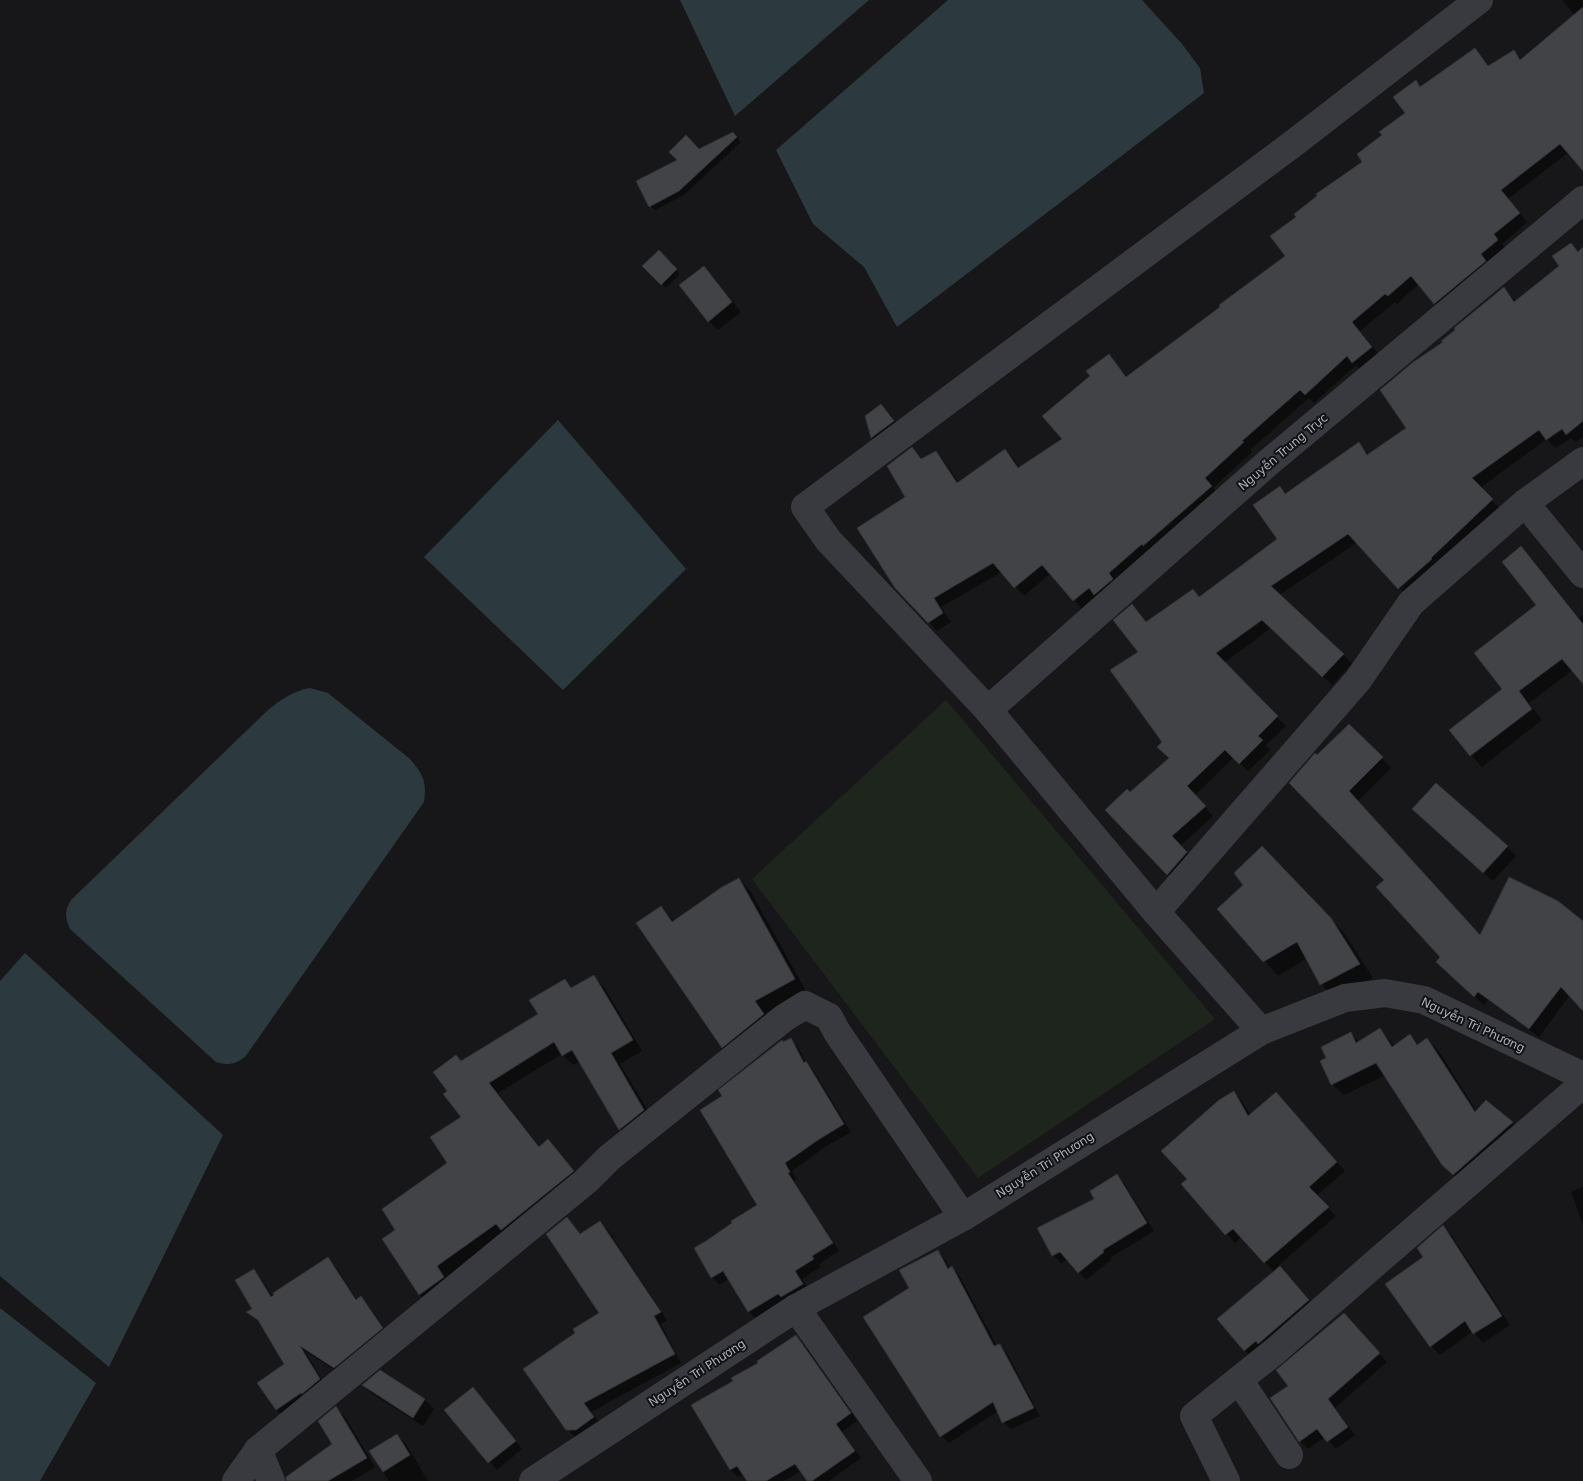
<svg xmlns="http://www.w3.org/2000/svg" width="1583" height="1481" viewBox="0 0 1583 1481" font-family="'DejaVu Sans',sans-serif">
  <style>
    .green { fill: #1d251d }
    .water { fill: #2c393f }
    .shadow { fill: #0007 }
    .building { fill: #414347; stroke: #313236 }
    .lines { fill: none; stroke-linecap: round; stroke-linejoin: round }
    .street { stroke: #383a3f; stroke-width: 28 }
    .labels { text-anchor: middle; stroke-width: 4; stroke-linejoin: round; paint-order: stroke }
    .street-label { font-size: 12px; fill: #a8b0ba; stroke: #121215 }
  </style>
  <rect width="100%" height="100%" fill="#17171a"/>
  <!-- green -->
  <polygon class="green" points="946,700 1215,1019 978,1178 752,879"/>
  <!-- water -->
  <g class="water">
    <polygon points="680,0 869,0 735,116"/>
    <polygon points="948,0 1142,0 1182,44 1200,68 1204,93 897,327 864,267 813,224 776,150"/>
    <polygon points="558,420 686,569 563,690 424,557"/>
    <path d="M 310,688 L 328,693 L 410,759 C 423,774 427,782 424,802 L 245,1057 C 235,1064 229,1066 216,1062 L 70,929 C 65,917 64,911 71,900 L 268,710 C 282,699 293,691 310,688 Z"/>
    <polygon points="25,953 223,1135 109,1367 0,1276 0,981"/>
    <polygon points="0,1308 96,1383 40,1481 0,1481"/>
  </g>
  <!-- shadow -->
  <g class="shadow">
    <polygon points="1562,0 1583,0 1583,169 1569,152 1508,199 1527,222 1502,244 1506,249 1444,312 1419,284 1397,304 1395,302 1360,331 1380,356 1362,371 1356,365 1314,403 1309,398 1250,450 1252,452 1213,488 1220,495 1082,609 1051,573 1024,596 1002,572 941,607 951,622 937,631 929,622 907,497 912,448 923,460 936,452 944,461 959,483 1005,451 1014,459 1020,469 1063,440 1091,376 1109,356 1127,377 1222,307 1286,257 1364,162 1383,136 1406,113 1416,82 1421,88 1475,49 1490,67 1514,52 1522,60 1575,16"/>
    <polygon points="733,133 741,142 684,195 655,210 650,206 679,161"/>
    <polygon points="1571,244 1579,252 1583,248 1583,437 1576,442 1571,438 1555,448 1547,439 1480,488 1500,509 1408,597 1358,542 1279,595 1352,663 1332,685 1271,628 1224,663 1286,726 1266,745 1270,750 1248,771 1234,757 1195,795 1213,816 1180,846 1195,862 1177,883 1107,810 1130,794 1171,758 1164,742 1139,653 1132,605 1148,623 1193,590 1200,598 1279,539 1280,488 1286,495 1359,444 1369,455 1408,429 1445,343 1503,288 1516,302 1561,267"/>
    <polygon points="659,252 680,274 666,288 644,266"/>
    <polygon points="704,268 713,277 741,312 718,330 709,321"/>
    <polygon points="881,406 890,415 902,431 881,447 872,438 866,417"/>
    <polygon points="1521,548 1532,559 1579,618 1583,615 1583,680 1573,670 1529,703 1542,720 1482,767 1471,755 1504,689 1538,605"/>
    <polygon points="1349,725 1391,768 1357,802 1481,937 1583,922 1583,1009 1570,995 1539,1037 1488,1000 1484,1005 1447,971 1441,957 1385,880 1317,757"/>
    <polygon points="1423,818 1507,847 1516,856 1493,881"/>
    <polygon points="1275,861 1344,933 1373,978 1335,998 1322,985 1307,958 1278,976 1218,909"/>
    <polygon points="739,879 751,892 806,991 766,1013 775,1027 735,1059 723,1047 661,908 675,922"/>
    <polygon points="594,977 604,987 642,1051 620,1064 654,1120 630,1139 620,1129 581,1061 573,1065 562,1054 498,1093 540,1147 548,1141 558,1151 583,1182 506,1234 446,1277 454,1288 430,1305 420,1295 383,1239 396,1231 448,1163 462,1118 448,1091 462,1062 539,1014 565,981 573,988"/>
    <polygon points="1380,1030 1394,1046 1410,1036 1419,1045 1427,1040 1439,1051 1477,1112 1486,1101 1524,1135 1466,1186 1442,1164 1386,1075 1344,1095 1332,1084 1328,1059 1351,1034 1360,1043"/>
    <polygon points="790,1040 798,1047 806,1063 813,1070 851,1132 825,1147 792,1171 797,1180 794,1181 839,1251 819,1264 821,1267 802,1279 809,1292 756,1319 749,1311 729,1279 719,1285 712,1277 695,1249 759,1205 724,1097 784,1044"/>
    <polygon points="1234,1093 1242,1101 1251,1116 1284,1102 1345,1171 1316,1196 1336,1216 1278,1266 1317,1310 1254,1359 1244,1350 1274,1272 1242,1236 1235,1243 1183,1184 1188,1179"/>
    <polygon points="1117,1176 1124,1183 1154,1231 1110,1258 1111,1260 1086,1280 1068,1259 1061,1263 1053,1255 1096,1199"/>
    <polygon points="1583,1187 1583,1225 1571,1192"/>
    <polygon points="567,1218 581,1235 600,1223 608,1230 667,1320 661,1324 681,1363 591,1412 601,1425 575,1437 567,1429 576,1333 601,1314"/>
    <polygon points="1443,1227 1452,1236 1510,1325 1483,1343 1473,1331 1440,1355 1431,1346 1425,1258"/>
    <polygon points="938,1251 945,1259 950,1269 952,1268 959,1275 997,1346 1000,1345 1007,1353 1040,1416 1011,1429 1004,1422 998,1411 949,1443 941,1436 910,1289"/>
    <polygon points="328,1259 336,1267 357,1300 361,1298 369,1306 390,1336 342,1375 305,1351 327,1388 285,1418 277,1410 258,1383 285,1364 262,1324 248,1312 253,1309 253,1271 261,1279 273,1297"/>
    <polygon points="1352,1323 1387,1362 1335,1408 1355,1435 1336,1449 1325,1437 1308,1449 1300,1441 1289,1387"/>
    <polygon points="796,1336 803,1343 857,1421 842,1432 861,1458 829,1481 809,1481 801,1471 784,1481 749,1481 743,1474 738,1477 731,1470 692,1405 734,1381"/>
    <polygon points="380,1372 425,1400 434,1409 423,1426 372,1394 363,1385"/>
    <polygon points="473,1388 522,1449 497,1470 445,1410"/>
    <polygon points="336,1408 345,1417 375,1467 352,1481 288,1481 334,1444"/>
    <polygon points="397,1435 406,1444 428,1481 389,1481 371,1452"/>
  </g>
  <!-- building -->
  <g class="building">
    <polygon points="1583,7 1583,171 1560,144 1501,190 1520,213 1494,234 1498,240 1481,254 1486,261 1434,304 1411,276 1388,296 1385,294 1352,322 1372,347 1352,363 1347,356 1305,395 1300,390 1242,441 1244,442 1205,478 1212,486 1143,546 1142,544 1109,573 1113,579 1094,595 1089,588 1073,601 1042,565 1014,588 993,563 934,598 943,613 928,623 895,588 857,528 905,497 887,466 912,447 921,459 936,451 957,483 1005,449 1018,468 1062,439 1042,416 1090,376 1086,371 1109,354 1126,377 1220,307 1219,305 1285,256 1270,236 1296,217 1294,214 1317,196 1316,194 1362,162 1357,154 1382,135 1379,132 1405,113 1393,97 1416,80 1420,87 1475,48 1488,66 1514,50 1520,60"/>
    <polygon points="733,132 737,137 679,191 649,207 636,181 677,160 669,152 686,135 699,149"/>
    <polygon points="1571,243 1578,252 1583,247 1583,421 1566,435 1562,429 1546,440 1539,430 1472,478 1493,499 1431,558 1432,559 1398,589 1348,534 1271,586 1344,654 1322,677 1262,620 1216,653 1278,716 1258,736 1263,740 1239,764 1225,750 1187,786 1206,806 1172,836 1187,852 1167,875 1105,810 1127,789 1130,792 1169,758 1157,747 1162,742 1110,670 1138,652 1113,620 1132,604 1146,622 1193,589 1199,597 1277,539 1253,505 1280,486 1285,494 1359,442 1367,455 1406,428 1380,390 1412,363 1443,342 1441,341 1455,330 1454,328 1504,287 1514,302 1559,266 1552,256"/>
    <polygon points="659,250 677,269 661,285 642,266"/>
    <polygon points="704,266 732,302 708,322 679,285"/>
    <polygon points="881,404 894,421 871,438 865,416"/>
    <polygon points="1521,546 1583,624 1583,684 1562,659 1519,691 1532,709 1470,756 1449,730 1502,689 1474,653 1536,605 1502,562"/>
    <polygon points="1349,724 1383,757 1349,791 1480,935 1509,877 1558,901 1583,921 1583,1011 1561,987 1529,1029 1478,992 1474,997 1436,962 1440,957 1376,887 1384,880 1289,783 1315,753 1317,755"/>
    <polygon points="1436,783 1508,846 1483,873 1412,809"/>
    <polygon points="1262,846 1331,918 1360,964 1320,985 1297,942 1263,962 1217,909 1243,885 1234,873"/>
    <polygon points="739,878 795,979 755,1001 764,1014 722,1048 636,923 661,906 672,922 722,887"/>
    <polygon points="594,975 633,1040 611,1053 644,1110 619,1130 572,1050 562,1056 554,1042 489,1083 539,1147 548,1139 574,1171 501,1230 496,1224 437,1266 444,1277 419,1295 382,1239 395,1230 382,1209 447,1163 430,1137 461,1117 443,1094 447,1091 433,1072 456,1055 461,1061 538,1014 529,1000 565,979 571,988"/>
    <polygon points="1380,1028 1392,1047 1410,1034 1417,1045 1427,1038 1475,1112 1486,1100 1513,1122 1453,1175 1442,1165 1376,1063 1331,1085 1320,1061 1326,1058 1321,1047 1351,1032 1356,1043"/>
    <polygon points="791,1038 804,1063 806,1061 844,1124 818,1140 785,1163 790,1172 788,1173 833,1243 812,1256 814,1259 795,1271 803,1284 781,1297 778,1294 748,1312 723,1271 711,1278 694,1248 706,1241 732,1223 731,1221 757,1205 700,1110 722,1096 718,1090 782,1040 783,1042"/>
    <polygon points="1234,1091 1248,1116 1276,1092 1337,1162 1309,1187 1329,1207 1264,1263 1233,1229 1225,1235 1181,1184 1187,1179 1161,1151 1219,1100"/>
    <polygon points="1117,1174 1147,1223 1103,1250 1104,1252 1078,1273 1060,1252 1052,1256 1037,1228 1094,1199 1090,1191"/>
    <polygon points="567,1217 580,1234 600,1221 661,1312 654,1316 675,1354 584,1403 594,1417 576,1430 566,1430 523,1369 575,1333 573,1329 599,1313 546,1234"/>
    <polygon points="1443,1225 1502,1316 1473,1334 1465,1321 1430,1347 1385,1284 1423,1257 1417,1248"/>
    <polygon points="938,1250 948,1269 952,1266 994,1346 1000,1344 1034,1408 1002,1423 993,1402 940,1437 863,1317 909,1288 899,1270"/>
    <polygon points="328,1257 356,1300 361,1296 383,1328 334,1368 300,1346 320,1379 302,1394 301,1393 276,1410 257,1383 284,1364 258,1320 246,1312 252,1309 235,1280 254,1269 271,1297 274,1295 273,1293"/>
    <polygon points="1280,1266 1309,1300 1258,1344 1256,1341 1244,1351 1217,1319"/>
    <polygon points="1344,1313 1380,1353 1328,1399 1348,1427 1327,1442 1317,1429 1299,1442 1270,1398 1288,1386 1276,1370"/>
    <polygon points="796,1335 851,1413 836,1424 855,1451 812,1481 807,1481 795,1464 766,1481 747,1481 737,1466 730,1470 691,1405 733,1381 731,1378 758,1363 757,1361"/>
    <polygon points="380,1370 425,1399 413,1418 362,1385"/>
    <polygon points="473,1387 516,1441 488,1463 444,1410"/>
    <polygon points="336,1406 367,1458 328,1481 286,1481 286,1477 332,1444 318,1421"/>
    <polygon points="397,1434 410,1455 383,1472 369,1451"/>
  </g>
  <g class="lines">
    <!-- street -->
    <g class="street">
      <polyline points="1525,503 1583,574"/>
      <polyline points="988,710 1269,462 1583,200"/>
      <polyline points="1156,912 1358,680 1411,603 1525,503 1583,461"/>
      <polyline points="1261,1031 1156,912 988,710 828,540 805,507 1294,143 1479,0"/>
      <polyline points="796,1308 918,1481"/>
      <polyline points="1239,1380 1289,1455"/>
      <polyline points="258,1450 271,1481"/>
      <polyline points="236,1481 258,1450 586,1181 609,1158 784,1018 805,1005 829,1017 837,1032 963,1217"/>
      <polyline points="533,1481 796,1308 963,1217 1261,1031 1345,998 1385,993 1424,1000 1583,1076"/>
      <polyline points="1226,1481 1194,1416 1275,1351 1379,1260 1583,1084"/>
    </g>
  </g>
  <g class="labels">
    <!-- street labels -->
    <g class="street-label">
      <text transform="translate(1283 452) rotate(-40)" y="4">Nguyễn Trung Trực</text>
      <text transform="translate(1473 1025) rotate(25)" y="4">Nguyễn Tri Phương</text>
      <text transform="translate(1045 1165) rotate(-32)" y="4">Nguyễn Tri Phương</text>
      <text transform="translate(697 1373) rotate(-33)" y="4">Nguyễn Tri Phương</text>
    </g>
  </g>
</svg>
